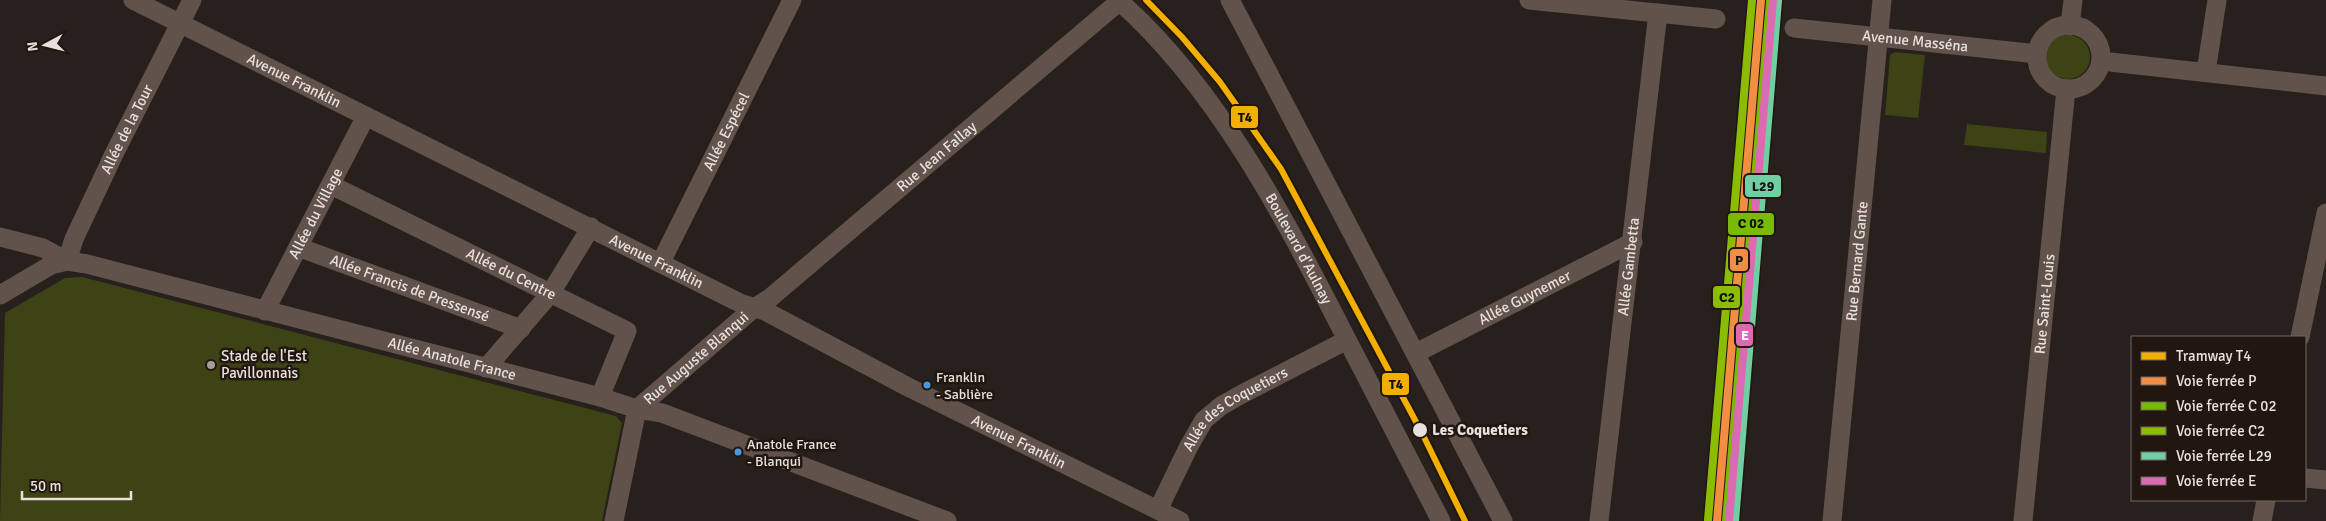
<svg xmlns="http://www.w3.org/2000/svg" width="2326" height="521" viewBox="0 0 2326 521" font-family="Signika,sans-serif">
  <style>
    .green { fill: #3e4316 }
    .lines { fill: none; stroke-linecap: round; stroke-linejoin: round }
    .minor { stroke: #61524b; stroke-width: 19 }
    .rail-1-casing { stroke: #211610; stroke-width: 11 }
    .rail-2-casing { stroke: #211610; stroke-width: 11 }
    .rail-3-casing { stroke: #211610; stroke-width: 11 }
    .rail-4-casing { stroke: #211610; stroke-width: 11 }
    .rail-5-casing { stroke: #211610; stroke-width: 11 }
    .rail-1 { stroke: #f28e42; stroke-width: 8 }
    .rail-2 { stroke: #79bb02; stroke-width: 8 }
    .rail-3 { stroke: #8cbc00; stroke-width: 8 }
    .rail-4 { stroke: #71cea3; stroke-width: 8 }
    .rail-5 { stroke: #dc6ab2; stroke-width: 8 }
    .tram-1-casing { stroke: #211610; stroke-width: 10 }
    .tram-1 { stroke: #f2af00; stroke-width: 6 }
    .poi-dot { fill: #a49d99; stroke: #211610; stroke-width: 2 }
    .bus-dot { fill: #4699e1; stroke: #211610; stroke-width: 2 }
    .stop-dot { fill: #e8e0dc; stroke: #211610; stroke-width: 2 }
    .labels { text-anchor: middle; stroke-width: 5; stroke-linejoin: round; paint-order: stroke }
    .bus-label { font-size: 14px; fill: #e8e0dc; stroke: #211610; text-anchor: start }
    .street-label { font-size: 15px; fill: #e8e0dc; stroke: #211610 }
    .poi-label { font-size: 15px; fill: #e8e0dc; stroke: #211610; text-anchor: start }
    .stop-label { font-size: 15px; font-weight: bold; fill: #e8e0dc; stroke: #211610; text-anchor: start }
    .line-badge { stroke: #211610; stroke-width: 2 }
    .badge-label { font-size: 14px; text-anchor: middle; font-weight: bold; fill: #fff }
    .pale-badge-label { font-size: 14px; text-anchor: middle; font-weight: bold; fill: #111 }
  </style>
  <rect width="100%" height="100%" fill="#27201d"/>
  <!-- green -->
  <g class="green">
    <circle cx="2068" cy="57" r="22"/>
    <polygon points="1895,52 1925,55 1918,118 1885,115 1890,55"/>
    <polygon points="1967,124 2047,132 2046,153 1964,145"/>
    <polygon points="82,277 616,416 622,423 602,521 0,521 5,313 65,278"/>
  </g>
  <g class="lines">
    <!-- minor -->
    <g class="minor">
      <path id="s1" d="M 133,0 L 740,303 L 765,311 L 908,387 L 1180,521"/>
      <path id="s2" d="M 1118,0 C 1216,86 1283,215 1342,330 C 1375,394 1408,457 1441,521"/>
      <polyline points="1230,0 1503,521"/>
      <polyline points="1529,0 1716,19"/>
      <circle cx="2069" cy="57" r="32"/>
      <polyline points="2070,26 2073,0"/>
      <path id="s3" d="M 1794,28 L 2037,54"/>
      <polyline points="2101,61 2326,86"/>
      <polyline points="2206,72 2217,0"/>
      <path id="s4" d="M 331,185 L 627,331 L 600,397"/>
      <path id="s5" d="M 0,237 L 43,248 L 67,261 L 87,264 L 600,397 L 637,409 L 662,413 L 947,521"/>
      <path id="s6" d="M 298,247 L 521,329"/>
      <path id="s7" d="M 67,261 L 74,239 L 114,154 L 192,0"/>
      <path id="s8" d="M 661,262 L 792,0"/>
      <polyline points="0,295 51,265 67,261"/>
      <path id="s9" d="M 265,311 L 366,116"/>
      <polyline points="2300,337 2326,213"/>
      <path id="s10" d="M 1416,353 L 1633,242"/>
      <polyline points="486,368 550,294 591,227"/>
      <path id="s11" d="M 637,409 L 754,308 L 770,298 L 1121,0"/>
      <polyline points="2305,478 2326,480"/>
      <path id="s12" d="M 1158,510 L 1189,446 L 1204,420 L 1221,406 L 1242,394 L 1347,340"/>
      <polyline points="614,521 637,409"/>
      <path id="s13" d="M 1599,521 L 1658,13"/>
      <path id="s14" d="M 1832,521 L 1882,0"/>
      <path id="s15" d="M 2023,521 L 2066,89"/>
      <polyline points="2262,521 2266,500"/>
    </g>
    <defs>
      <polyline id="rail-1" points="1717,521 1761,0"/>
      <polyline id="rail-2" points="1726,521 1770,1"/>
      <polyline id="rail-3" points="1708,520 1752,0"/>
      <polyline id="rail-4" points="1735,521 1778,1"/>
      <polyline id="rail-5" points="1729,521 1773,0"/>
    </defs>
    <!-- rail-1 casing -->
    <use href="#rail-1" class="rail-1-casing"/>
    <!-- rail-2 casing -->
    <use href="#rail-2" class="rail-2-casing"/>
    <!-- rail-3 casing -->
    <use href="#rail-3" class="rail-3-casing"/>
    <!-- rail-4 casing -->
    <use href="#rail-4" class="rail-4-casing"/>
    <!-- rail-5 casing -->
    <use href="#rail-5" class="rail-5-casing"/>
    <!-- rail-1 -->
    <use href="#rail-1" class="rail-1"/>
    <!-- rail-2 -->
    <use href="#rail-2" class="rail-2"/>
    <!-- rail-3 -->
    <use href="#rail-3" class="rail-3"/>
    <!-- rail-4 -->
    <use href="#rail-4" class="rail-4"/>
    <!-- rail-5 -->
    <use href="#rail-5" class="rail-5"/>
    <defs>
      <polyline id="tram-1" points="1146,0 1182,37 1220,82 1281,169 1422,433 1465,521"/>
    </defs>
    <!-- tram-1 casing -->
    <use href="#tram-1" class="tram-1-casing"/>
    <!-- tram-1 -->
    <use href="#tram-1" class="tram-1"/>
  </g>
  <!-- markers -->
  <circle class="poi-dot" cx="211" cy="365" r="5"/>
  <g class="bus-dot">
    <circle cx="927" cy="385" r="4.5"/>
    <circle cx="738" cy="452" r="4.5"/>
  </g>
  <circle class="stop-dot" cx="1420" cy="430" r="8"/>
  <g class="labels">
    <!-- bus labels -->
    <g class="bus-label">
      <text x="936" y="382">Franklin<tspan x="936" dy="17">- Sablière</tspan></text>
      <text x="747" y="449">Anatole France<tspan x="747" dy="17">- Blanqui</tspan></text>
    </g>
    <!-- street labels -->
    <g class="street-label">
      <text dy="5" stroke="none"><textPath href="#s3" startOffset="122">Avenue Masséna</textPath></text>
      <text dy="5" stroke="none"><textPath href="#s1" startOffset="180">Avenue Franklin</textPath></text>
      <text dy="5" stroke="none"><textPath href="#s7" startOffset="145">Allée de la Tour</textPath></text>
      <text dy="5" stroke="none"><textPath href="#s8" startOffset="146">Allée Espécel</textPath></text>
      <text dy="5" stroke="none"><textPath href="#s11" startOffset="392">Rue Jean Fallay</textPath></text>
      <text dy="5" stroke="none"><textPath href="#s9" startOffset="110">Allée du Village</textPath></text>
      <text dy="5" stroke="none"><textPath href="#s2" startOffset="309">Boulevard d'Aulnay</textPath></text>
      <text dy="5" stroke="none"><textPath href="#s1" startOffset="585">Avenue Franklin</textPath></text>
      <text dy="5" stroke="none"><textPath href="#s14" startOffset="261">Rue Bernard Gante</textPath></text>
      <text dy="5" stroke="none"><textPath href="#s13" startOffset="256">Allée Gambetta</textPath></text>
      <text dy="5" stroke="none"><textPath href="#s4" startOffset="201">Allée du Centre</textPath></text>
      <text dy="5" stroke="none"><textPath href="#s6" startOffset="119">Allée Francis de Pressensé</textPath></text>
      <text dy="5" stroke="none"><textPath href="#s10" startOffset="122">Allée Guynemer</textPath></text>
      <text dy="5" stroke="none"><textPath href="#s15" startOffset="218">Rue Saint-Louis</textPath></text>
      <text dy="5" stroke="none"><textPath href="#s5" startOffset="469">Allée Anatole France</textPath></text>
      <text dy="5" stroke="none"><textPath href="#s11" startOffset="78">Rue Auguste Blanqui</textPath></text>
      <text dy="5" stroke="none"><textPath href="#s12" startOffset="132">Allée des Coquetiers</textPath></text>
      <text dy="5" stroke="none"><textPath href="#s1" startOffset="990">Avenue Franklin</textPath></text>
    </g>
    <!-- poi labels -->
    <g class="poi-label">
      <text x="221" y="361">Stade de l'Est<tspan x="221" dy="17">Pavillonnais</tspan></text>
    </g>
    <!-- stop labels -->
    <g class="stop-label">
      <text x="1432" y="435">Les Coquetiers</text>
    </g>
  </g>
  <g class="line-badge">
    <rect x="1230" y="105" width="29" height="24" rx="5" fill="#f2af00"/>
    <rect x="1744" y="174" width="38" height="24" rx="5" fill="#71cea3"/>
    <rect x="1727" y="212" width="48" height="24" rx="5" fill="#79bb02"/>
    <rect x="1729" y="248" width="20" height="24" rx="5" fill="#f28e42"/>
    <rect x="1712" y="285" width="29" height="24" rx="5" fill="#8cbc00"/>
    <rect x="1735" y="323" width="19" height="24" rx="5" fill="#dc6ab2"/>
    <rect x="1381" y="372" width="29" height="24" rx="5" fill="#f2af00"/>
  </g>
  <g class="badge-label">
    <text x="1745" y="340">E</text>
  </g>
  <g class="pale-badge-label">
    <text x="1245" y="122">T4</text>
    <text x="1763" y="191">L29</text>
    <text x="1751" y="228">C 02</text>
    <text x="1739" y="265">P</text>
    <text x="1727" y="302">C2</text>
    <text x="1396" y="389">T4</text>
  </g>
  <!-- legend -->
  <rect x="2131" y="336" width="175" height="165" fill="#211610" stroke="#716762"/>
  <rect x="2141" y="352" width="25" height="8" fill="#f2af00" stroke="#716762"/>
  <text x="2176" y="361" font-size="15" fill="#e8e0dc">Tramway T4</text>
  <rect x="2141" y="377" width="25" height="8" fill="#f28e42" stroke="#716762"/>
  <text x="2176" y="386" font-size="15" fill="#e8e0dc">Voie ferrée P</text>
  <rect x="2141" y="402" width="25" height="8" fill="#79bb02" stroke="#716762"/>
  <text x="2176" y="411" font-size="15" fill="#e8e0dc">Voie ferrée C 02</text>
  <rect x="2141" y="427" width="25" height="8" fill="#8cbc00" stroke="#716762"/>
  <text x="2176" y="436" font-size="15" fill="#e8e0dc">Voie ferrée C2</text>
  <rect x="2141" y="452" width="25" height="8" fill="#71cea3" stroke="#716762"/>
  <text x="2176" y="461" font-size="15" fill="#e8e0dc">Voie ferrée L29</text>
  <rect x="2141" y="477" width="25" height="8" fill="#dc6ab2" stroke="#716762"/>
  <text x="2176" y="486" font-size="15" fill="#e8e0dc">Voie ferrée E</text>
  <!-- north arrow -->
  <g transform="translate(45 45) rotate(263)" stroke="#211610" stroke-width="4" paint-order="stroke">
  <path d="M0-4L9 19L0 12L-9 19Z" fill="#e8e0dc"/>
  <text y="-8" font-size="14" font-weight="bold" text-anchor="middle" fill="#e8e0dc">N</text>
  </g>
  <!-- scale -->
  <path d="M22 491v8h109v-8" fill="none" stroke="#e8e0dc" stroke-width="2.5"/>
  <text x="30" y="491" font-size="15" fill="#e8e0dc" stroke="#211610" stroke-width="4" paint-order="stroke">50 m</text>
</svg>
